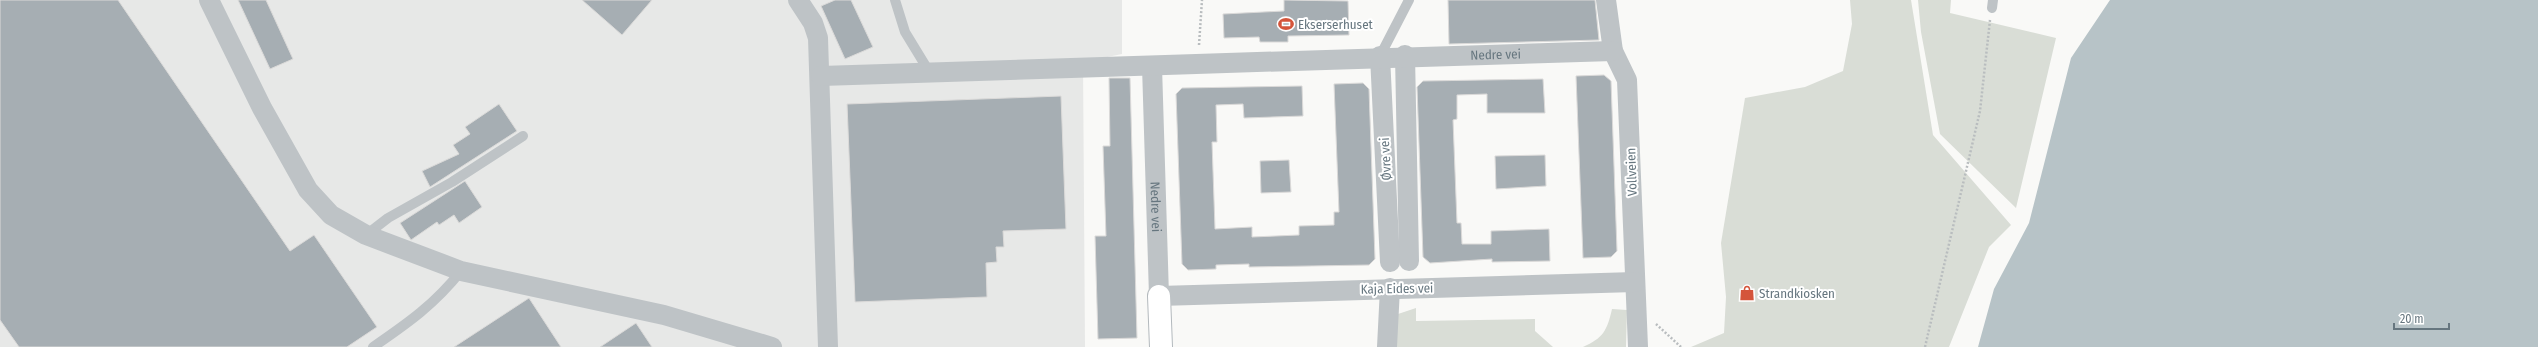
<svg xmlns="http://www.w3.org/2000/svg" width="2538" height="347" viewBox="0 0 2538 347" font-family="'Fira Sans Condensed',sans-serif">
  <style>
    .built { fill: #e7e8e7 }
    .green { fill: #d9ddd6 }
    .water { fill: #b7c3c7 }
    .building { fill: #a6aeb3; stroke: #dbdad9 }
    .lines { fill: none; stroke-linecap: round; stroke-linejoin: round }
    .secondary-casing { stroke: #b3b9bd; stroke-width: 24 }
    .path { stroke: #b9bdbf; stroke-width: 2.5; stroke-dasharray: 2 2; stroke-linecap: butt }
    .lane { stroke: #bec3c6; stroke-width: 10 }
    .street { stroke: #bec3c6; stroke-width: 20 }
    .secondary { stroke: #fff; stroke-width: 22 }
    .labels { text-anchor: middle; stroke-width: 4; stroke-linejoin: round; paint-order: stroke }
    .poi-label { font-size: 13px; fill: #66767f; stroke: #fff; text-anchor: start }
    .street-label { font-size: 13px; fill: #66767f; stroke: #fff }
  </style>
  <rect width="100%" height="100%" fill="#f9f9f7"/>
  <!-- built -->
  <polygon class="built" points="0,0 1122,0 1122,54 1083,62 1085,347 0,347"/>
  <!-- green -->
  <g class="green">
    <polygon points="1850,0 1911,0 1933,135 2011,225 1989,247 1949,347 1691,347 1724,333 1726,297 1721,243 1745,98 1805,87 1843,71 1852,24"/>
    <polygon points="1918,0 1951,0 1950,13 2056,38 2016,208 1940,134 1921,32"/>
    <polygon points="1416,308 1416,321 1535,319 1535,331 1553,347 1394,347 1395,315"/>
    <path d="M 1612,309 L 1627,310 L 1626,347 L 1583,347 C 1603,338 1607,331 1612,309 Z"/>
  </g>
  <!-- water -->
  <polygon class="water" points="2110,0 2538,0 2538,347 1978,347 1994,289 2029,223 2071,58"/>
  <!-- building -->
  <g class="building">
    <polygon points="0,0 118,0 290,251 314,235 377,327 347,347 19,347 0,320"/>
    <polygon points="238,0 266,0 293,59 270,69"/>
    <polygon points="582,0 652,0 622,35"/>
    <polygon points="835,0 851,0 873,47 845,59 821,6"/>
    <polygon points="1284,0 1348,1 1349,35 1288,36 1288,42 1260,42 1259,37 1224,38 1223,14 1284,11"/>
    <polygon points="1448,0 1595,0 1599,40 1449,44"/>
    <polygon points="1604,75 1611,81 1617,251 1611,257 1583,258 1576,76"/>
    <polygon points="1109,78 1130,78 1137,338 1098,339 1095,236 1106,236 1103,146 1110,146"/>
    <polygon points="1543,79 1545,113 1487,113 1487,94 1457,95 1457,119 1453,120 1457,223 1461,223 1462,244 1491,244 1491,231 1549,229 1550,261 1492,262 1492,259 1430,263 1423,257 1417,87 1423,81"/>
    <polygon points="1363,83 1369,89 1375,259 1369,265 1249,267 1249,264 1216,265 1216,269 1188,270 1182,264 1176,94 1182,88 1302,86 1303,116 1244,118 1243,104 1216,105 1217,142 1212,142 1215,229 1252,227 1252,237 1299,235 1299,226 1334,225 1334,212 1339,212 1334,84"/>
    <polygon points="1061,96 1066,229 1003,231 1004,247 996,247 997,262 986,263 987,297 855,302 847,104"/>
    <polygon points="499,104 517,131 430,187 422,171 459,154 453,145 470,134 465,127"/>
    <polygon points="1545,155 1546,186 1496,189 1495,156"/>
    <polygon points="1289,160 1291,192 1261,193 1260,161"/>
    <polygon points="465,181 482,207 459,223 454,215 439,225 437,222 411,240 400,223"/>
    <polygon points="529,298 561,347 454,347"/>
    <polygon points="636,323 652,347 600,347"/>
  </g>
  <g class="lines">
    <defs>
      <polyline id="secondary" points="1159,296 1161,347"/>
    </defs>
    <!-- secondary casing -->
    <use href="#secondary" class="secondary-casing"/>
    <!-- path -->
    <g class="path">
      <polyline points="1199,45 1202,0"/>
      <polyline points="1656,324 1681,347"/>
      <polyline points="1925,347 1980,111 1990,20"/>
    </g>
    <!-- lane -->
    <g class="lane">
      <polyline points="895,0 905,32 930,73"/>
      <polyline points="1992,8 1993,0"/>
      <polyline points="1380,56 1409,0"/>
      <polyline points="366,235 388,218 452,182 523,136"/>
      <path d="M 373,347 C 408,323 435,304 461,271"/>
    </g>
    <!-- street -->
    <g class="street">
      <polyline points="209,0 262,108 308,190 331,215 366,235 461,271 664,315 772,347"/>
      <polyline points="798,0 813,23 818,38 828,347"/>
      <polyline points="1606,0 1613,51 1627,80 1638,347"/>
      <polyline points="1405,55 1409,261"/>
      <polyline points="1380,56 1390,262"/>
      <path id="s1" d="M 1152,66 L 1159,296 L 1635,282"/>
      <path id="s2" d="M 821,76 C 1085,69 1349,57 1613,51"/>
      <polyline points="1387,347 1390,288"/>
    </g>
    <!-- secondary -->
    <use href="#secondary" class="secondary"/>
  </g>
  <!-- icons -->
  <defs>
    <symbol id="stadium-bare" viewBox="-9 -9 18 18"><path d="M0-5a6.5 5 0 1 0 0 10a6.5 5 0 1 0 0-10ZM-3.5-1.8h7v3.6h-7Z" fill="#d4553b" stroke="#fff" stroke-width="2.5" paint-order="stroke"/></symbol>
    <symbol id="shop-bare" viewBox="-9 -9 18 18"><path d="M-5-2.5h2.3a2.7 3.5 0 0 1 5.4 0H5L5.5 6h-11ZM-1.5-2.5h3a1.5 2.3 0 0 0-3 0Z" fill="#d4553b" stroke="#fff" stroke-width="2.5" paint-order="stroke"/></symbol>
  </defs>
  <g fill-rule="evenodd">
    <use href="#stadium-bare" x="1275" y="13" width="22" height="22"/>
    <use href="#shop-bare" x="1736" y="282" width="22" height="22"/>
  </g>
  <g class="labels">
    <!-- poi labels -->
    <g class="poi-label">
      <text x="1298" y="29">Ekserserhuset</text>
      <text x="1759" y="298">Strandkiosken</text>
    </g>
    <!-- street labels -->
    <g class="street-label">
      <text dy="5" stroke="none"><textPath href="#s2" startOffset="675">Nedre vei</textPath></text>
      <text transform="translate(1385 159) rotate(-93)" y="5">Øvre vei</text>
      <text transform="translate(1631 172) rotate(-92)" y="5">Vollveien</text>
      <text dy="5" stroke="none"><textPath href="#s1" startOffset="141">Nedre vei</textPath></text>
      <text transform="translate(1397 288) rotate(-1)" y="5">Kaja Eides vei</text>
    </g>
  </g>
  <!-- scale -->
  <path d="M2394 323v6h55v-6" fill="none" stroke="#66767f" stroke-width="2"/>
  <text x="2400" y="323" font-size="12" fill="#66767f" stroke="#ffffff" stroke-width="3" paint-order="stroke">20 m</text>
</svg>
